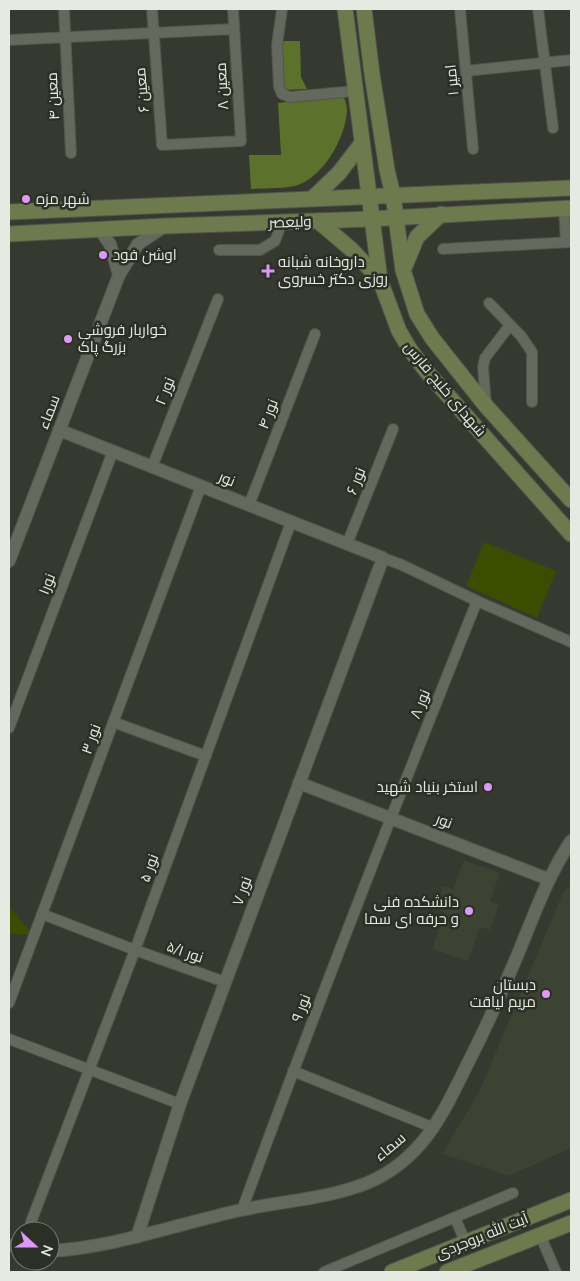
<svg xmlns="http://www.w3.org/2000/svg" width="580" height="1281" viewBox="0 0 580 1281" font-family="Mulish,Cairo,sans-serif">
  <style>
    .built { fill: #3d4333 }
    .green { fill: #3a4d00 }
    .forest { fill: #5c712c }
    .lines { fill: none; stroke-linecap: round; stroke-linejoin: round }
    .minor-casing { stroke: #52544c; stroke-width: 12 }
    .tertiary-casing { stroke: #52544c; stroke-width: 14 }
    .secondary-casing { stroke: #52544c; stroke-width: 17 }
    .minor { stroke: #64685d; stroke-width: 10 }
    .tertiary { stroke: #64685d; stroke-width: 12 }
    .secondary { stroke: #6d7a4e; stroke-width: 15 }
    .poi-dot { fill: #dc99f5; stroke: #2b2f25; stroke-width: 2 }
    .labels { text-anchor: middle; stroke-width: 5; stroke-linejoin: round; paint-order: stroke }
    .street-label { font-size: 15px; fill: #e7e9e3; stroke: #2b2f25 }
    .poi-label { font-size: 15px; fill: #e7e9e3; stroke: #2b2f25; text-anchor: start }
  </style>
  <rect width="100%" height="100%" fill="#35392f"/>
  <!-- built -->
  <g class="built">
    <polygon points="464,860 500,873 490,901 499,905 490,930 480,927 468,961 432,949 445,913 435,909 443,886 453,889"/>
    <polygon points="571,884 571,1148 509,1176 442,1154 479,1092 562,895"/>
  </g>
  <!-- green -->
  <g class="green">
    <polygon points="484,542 556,571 537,618 466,586"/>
    <polygon points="9,907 34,935 9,934"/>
  </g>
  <!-- forest -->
  <g class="forest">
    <polygon points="279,41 300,41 301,77 307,89 283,90"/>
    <path d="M 343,95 C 345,100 347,105 347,110 C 346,137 324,176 298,185 C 286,189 264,188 251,189 L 249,155 L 281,155 L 278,103 Z"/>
  </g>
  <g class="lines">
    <defs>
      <g id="minor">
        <polyline points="64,9 71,153"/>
        <polyline points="152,9 162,145 241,141 233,9"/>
        <polyline points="282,9 277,45 279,87 282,94 290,97 355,91"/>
        <polyline points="460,9 473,149"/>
        <polyline points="538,9 553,128"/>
        <polyline points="9,40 234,29"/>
        <polyline points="466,71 571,60"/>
        <polyline points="564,209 566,242"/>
        <polyline points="443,249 571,242"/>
        <polyline points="219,250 260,250 275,241 282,222"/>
        <polyline points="489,303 521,336 532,352 532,402"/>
        <polyline points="486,405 483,367 485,358 510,325"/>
        <polyline points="152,467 218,299"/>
        <polyline points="249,505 315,334"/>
        <polyline points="347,544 393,429"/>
        <polyline points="383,558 402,565 477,601 571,642"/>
        <polyline points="113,722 206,756"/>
        <polyline points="9,728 113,451"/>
        <polyline points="42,914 135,950 225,982"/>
        <polyline points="9,1003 201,486"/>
        <polyline points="9,1039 180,1104"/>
        <polyline points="293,1071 434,1128"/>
        <path d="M 242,1210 C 317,1005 396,803 477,601"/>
        <polyline points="455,1218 466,1243"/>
        <polyline points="31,1222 135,950 291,522"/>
        <polyline points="540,1235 556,1272"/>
        <polyline points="324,1272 513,1193"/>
      </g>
      <g id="tertiary">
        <polyline points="100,230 110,244 119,275"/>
        <polyline points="59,430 383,558 180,1104 137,1237"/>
        <polyline points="9,561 119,275 138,244 165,226"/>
        <polyline points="299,783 548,879"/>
        <polyline points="9,1245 20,1248"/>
        <path d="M 50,1251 C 116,1247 177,1224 241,1210 C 282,1201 327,1199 367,1183 C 420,1161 441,1118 465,1069 C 485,1030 503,990 520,949 C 535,912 549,874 571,841"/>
      </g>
      <g id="secondary">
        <polyline points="345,9 380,280 399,331 411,351 427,372 571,534"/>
        <polyline points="364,9 372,74 387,170 393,195 403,270 417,314 432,338 486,406 571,500"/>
        <polyline points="313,198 339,173 362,143"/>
        <polyline points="9,212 571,188"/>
        <polyline points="318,221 352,250 380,280"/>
        <polyline points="9,234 165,226 371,219 571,208"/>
        <polyline points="405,266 417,237 441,214"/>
        <polyline points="392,1272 571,1200"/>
        <polyline points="447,1272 571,1223"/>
      </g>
    </defs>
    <!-- minor casing -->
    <use href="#minor" class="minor-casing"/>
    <!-- tertiary casing -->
    <use href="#tertiary" class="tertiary-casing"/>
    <!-- secondary casing -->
    <use href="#secondary" class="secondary-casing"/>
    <!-- minor -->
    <use href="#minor" class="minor"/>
    <!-- tertiary -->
    <use href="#tertiary" class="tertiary"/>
    <!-- secondary -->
    <use href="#secondary" class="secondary"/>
  </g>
  <!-- markers -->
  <g class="poi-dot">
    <circle cx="26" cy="199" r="5"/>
    <circle cx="103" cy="255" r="5"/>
    <path d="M265.5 263.5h5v5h5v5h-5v5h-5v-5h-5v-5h5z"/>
    <circle cx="68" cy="339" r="5"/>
    <circle cx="488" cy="787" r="5"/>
    <circle cx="469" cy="911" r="5"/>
    <circle cx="546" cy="994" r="5"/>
  </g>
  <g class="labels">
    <!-- street labels -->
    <g class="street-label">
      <text transform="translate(452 80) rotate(-96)" y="5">امیر ۱</text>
      <text transform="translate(222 86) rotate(-93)" y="5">معین ۸</text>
      <text transform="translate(142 90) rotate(-95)" y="5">معین ۶</text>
      <text transform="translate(53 96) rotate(-93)" y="5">معین ۴</text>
      <text transform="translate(290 222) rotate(-2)" y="5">ولیعصر</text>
      <text transform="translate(445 389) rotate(50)" y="5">شهدای خلیج فارس</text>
      <text transform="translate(165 391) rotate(-68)" y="5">نور ۲</text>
      <text transform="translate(49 412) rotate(-69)" y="5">سماء</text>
      <text transform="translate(268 414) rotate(-69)" y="5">نور ۴</text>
      <text transform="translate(227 479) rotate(22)" y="5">نور</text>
      <text transform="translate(356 481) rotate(-68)" y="5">نور ۶</text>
      <text transform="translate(47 584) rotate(-69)" y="5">نور۱</text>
      <text transform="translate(420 704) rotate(-68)" y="5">نور ۸</text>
      <text transform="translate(91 739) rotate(-70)" y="5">نور ۳</text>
      <text transform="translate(444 821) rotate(21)" y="5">نور</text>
      <text transform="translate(149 868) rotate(-70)" y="5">نور ۵</text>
      <text transform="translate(242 891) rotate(-70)" y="5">نور ۷</text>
      <text transform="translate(185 952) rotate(19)" y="5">نور ۵/۱</text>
      <text transform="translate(301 1008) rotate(-69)" y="5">نور ۹</text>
      <text transform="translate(390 1147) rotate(-40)" y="5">سماء</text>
      <text transform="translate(482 1236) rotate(-22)" y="5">آیت الله بروجردی</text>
    </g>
    <!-- poi labels -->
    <g class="poi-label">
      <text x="36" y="204">شهر مزه</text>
      <text x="113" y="260">اوشن فود</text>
      <text x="278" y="267">داروخانه شبانه<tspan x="278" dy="17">روزی دکتر خسروی</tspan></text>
      <text x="78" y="335">خواربار فروشی<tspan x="78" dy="17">بزرگ پاک</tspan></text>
      <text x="478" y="792" text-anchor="end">استخر بنیاد شهید</text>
      <text x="459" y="907" text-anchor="end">دانشکده فنی<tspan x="459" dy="17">و حرفه ای سما</tspan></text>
      <text x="536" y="990" text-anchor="end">دبستان<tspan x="536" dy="17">مریم لیاقت</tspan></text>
    </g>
  </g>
  <!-- border -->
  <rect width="580" height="1281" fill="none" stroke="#e7e9e3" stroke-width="20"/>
  <!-- north arrow -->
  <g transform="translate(35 1246) rotate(111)"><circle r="24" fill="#2b2f25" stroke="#767971"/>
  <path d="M0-4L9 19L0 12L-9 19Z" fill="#dc99f5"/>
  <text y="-8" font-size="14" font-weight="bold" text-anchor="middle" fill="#e7e9e3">N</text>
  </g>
</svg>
